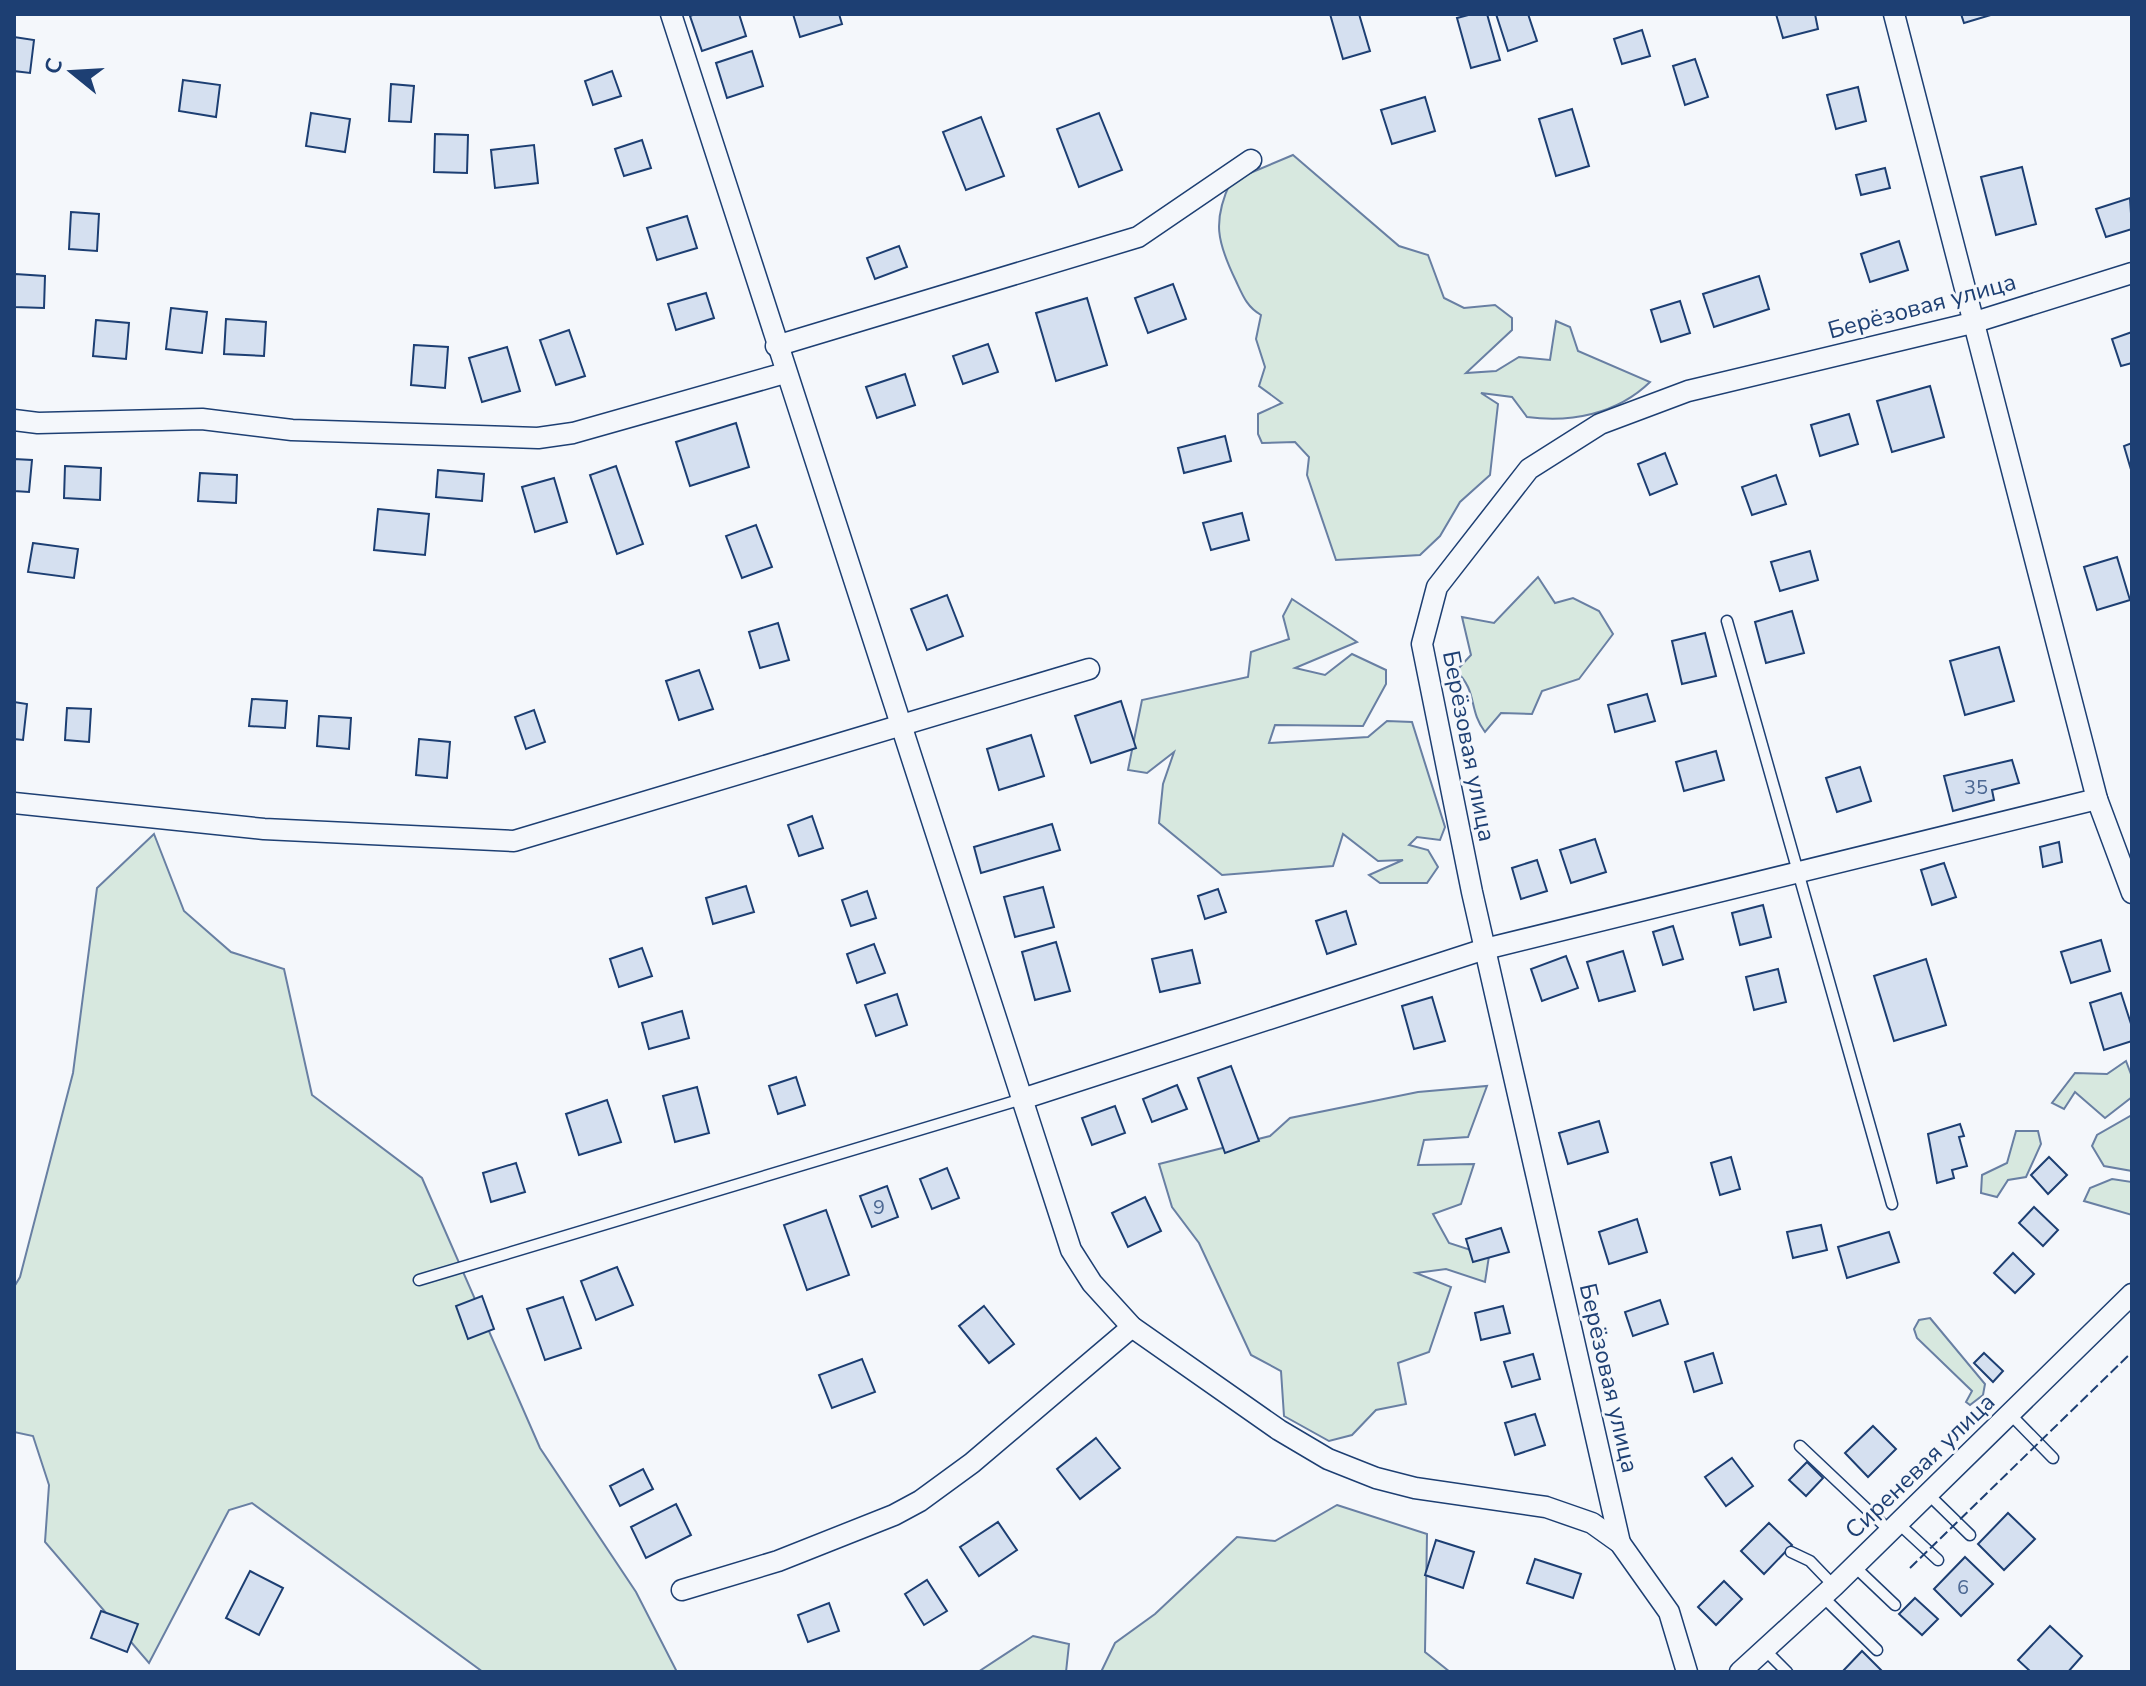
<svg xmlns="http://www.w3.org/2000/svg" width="2146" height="1686" viewBox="0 0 2146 1686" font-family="'Nunito Sans',sans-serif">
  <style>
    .green { fill: #d7e8df; stroke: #687fa3; stroke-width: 2 }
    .building { fill: #d5e0f0; stroke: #1d3f73; stroke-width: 2 }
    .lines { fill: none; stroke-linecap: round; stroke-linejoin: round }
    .lane-casing { stroke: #1d3f73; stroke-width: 13 }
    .street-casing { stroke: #1d3f73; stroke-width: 23 }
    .lane { stroke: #f4f7fb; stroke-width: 10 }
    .street { stroke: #f4f7fb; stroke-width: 20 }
    .fence { stroke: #1d3f73; stroke-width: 2; stroke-dasharray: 10 4; stroke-linecap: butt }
    .wall { stroke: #1d3f73; stroke-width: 4 }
    .labels { text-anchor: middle; stroke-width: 6; stroke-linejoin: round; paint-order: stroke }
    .number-label { font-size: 20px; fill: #4b6792 }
    .street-label { font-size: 24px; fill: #1d3f73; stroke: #f4f7fb }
  </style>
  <rect width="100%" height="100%" fill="#f4f7fb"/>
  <!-- green -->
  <g class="green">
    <path d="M 1293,155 L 1399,246 L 1428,255 L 1444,298 L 1464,308 L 1495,305 L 1512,318 L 1512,330 L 1466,373 L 1496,371 L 1519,357 L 1550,360 L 1556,321 L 1570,327 L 1578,351 L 1650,382 C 1617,414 1571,423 1527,417 L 1512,397 L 1481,393 L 1498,404 L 1490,475 L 1460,502 L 1440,536 L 1420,555 L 1336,560 L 1307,475 L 1309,457 L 1295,442 L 1262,443 L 1258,434 L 1258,414 L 1282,403 L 1259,386 L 1265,367 L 1256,339 L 1261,315 C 1247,307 1243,296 1236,281 C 1217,242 1212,221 1231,181 Z"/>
    <path d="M 1538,577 L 1555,603 L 1573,598 L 1599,611 L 1613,634 L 1579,679 L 1542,691 L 1532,714 L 1501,713 L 1485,732 C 1468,710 1478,691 1456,671 L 1471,655 L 1462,617 L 1494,623 Z"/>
    <polygon points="1292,599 1357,642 1295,668 1325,675 1352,654 1386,670 1386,684 1363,726 1275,725 1269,743 1368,737 1387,721 1412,722 1445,827 1440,840 1417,837 1409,845 1428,850 1438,867 1427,883 1380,883 1369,875 1403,860 1378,861 1343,834 1333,866 1222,875 1159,823 1163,784 1174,752 1147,773 1128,770 1142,700 1248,677 1251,652 1289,639 1283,616"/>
    <polygon points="154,834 184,911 231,952 284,969 312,1095 422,1178 540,1448 636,1592 677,1672 483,1672 252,1503 229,1510 149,1663 45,1542 49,1485 33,1436 14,1432 14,1287 20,1277 73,1073 97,888"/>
    <polygon points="2126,1061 2132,1077 2132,1097 2105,1118 2075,1092 2064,1109 2052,1103 2075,1073 2107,1074"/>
    <polygon points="1487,1086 1468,1137 1424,1140 1418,1165 1474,1164 1461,1204 1433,1214 1449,1243 1489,1256 1485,1282 1446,1269 1416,1273 1451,1287 1429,1352 1398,1363 1406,1404 1376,1410 1352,1435 1329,1441 1284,1416 1281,1371 1251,1355 1199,1243 1172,1207 1159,1164 1270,1136 1290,1118 1418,1092"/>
    <polygon points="2132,1115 2132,1171 2104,1166 2092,1146 2097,1135"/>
    <polygon points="2016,1131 2038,1131 2041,1144 2026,1177 2008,1180 1997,1197 1981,1193 1982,1175 2007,1163"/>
    <polygon points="2112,1179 2132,1182 2132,1215 2084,1201 2090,1188"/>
    <polygon points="1930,1318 1985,1384 1983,1395 1970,1405 1966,1402 1972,1391 1917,1338 1914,1329 1919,1320"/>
    <polygon points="1337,1505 1427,1534 1425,1652 1450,1672 1101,1672 1115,1643 1155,1614 1237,1537 1275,1541"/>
    <polygon points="1033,1636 1069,1644 1066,1672 978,1672"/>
  </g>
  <!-- building -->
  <g class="building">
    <polygon points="695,14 739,14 746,36 702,51 690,16"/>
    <polygon points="793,14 839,14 842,24 800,37"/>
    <polygon points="1330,14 1359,14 1370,51 1343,59"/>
    <polygon points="1472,14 1487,14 1500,60 1471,68 1457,18"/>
    <polygon points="1496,14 1528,14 1537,41 1508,51"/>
    <polygon points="1776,14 1815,14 1818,29 1783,38"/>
    <polygon points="1961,14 1994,14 1964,23"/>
    <polygon points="1642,30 1650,56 1622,64 1614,39"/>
    <polygon points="14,37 34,40 30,73 14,71"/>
    <polygon points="752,51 763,86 727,98 716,63"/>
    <polygon points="1695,59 1708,97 1685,105 1673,66"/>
    <polygon points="612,71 621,96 593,105 585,81"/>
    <polygon points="183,80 220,85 216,117 179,111"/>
    <polygon points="391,84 414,86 411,122 389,121"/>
    <polygon points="1858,87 1866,121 1836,129 1827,95"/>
    <polygon points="1425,97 1435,131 1392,144 1381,110"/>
    <polygon points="1572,109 1589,166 1556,176 1539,119"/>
    <polygon points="311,113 350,119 345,152 306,146"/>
    <polygon points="1099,113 1122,170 1079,187 1057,129"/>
    <polygon points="981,117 1004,176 966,190 943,132"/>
    <polygon points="435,134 468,135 467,173 434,172"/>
    <polygon points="642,140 651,168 624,176 615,149"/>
    <polygon points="534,145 538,183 495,188 491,150"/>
    <polygon points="2022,167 2036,224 1996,235 1981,177"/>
    <polygon points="1885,168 1890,188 1861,195 1856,175"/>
    <polygon points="2130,198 2132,229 2106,237 2096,209"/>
    <polygon points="71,212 99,214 97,251 69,249"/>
    <polygon points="687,216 697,248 657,260 647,228"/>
    <polygon points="1899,241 1908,270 1870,282 1861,254"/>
    <polygon points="899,246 907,267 875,279 867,258"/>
    <polygon points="15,274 45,276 44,308 14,307"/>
    <polygon points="1759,276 1769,309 1714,327 1703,294"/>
    <polygon points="1173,284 1186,319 1148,333 1135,298"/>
    <polygon points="706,293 714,318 676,330 668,304"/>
    <polygon points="1087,298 1107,365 1056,381 1036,313"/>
    <polygon points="1680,301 1690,333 1661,342 1651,310"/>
    <polygon points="171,308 207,312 202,353 166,349"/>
    <polygon points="226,319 266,322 264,356 224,354"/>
    <polygon points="96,320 129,323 126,359 93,356"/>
    <polygon points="569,330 585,376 556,385 540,340"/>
    <polygon points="2132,332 2132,363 2121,366 2112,339"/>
    <polygon points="988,344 998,372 963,384 953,356"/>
    <polygon points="414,345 448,347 445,388 411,385"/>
    <polygon points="507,347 520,391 482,402 469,358"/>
    <polygon points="905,374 915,405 877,418 866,387"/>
    <polygon points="1930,386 1944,437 1892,452 1877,401"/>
    <polygon points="1849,414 1858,444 1820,456 1811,425"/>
    <polygon points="736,423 749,467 690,486 676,442"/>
    <polygon points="1225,436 1231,461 1184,473 1178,448"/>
    <polygon points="2132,443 2132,473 2124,446"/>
    <polygon points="1665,453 1677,484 1650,495 1638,464"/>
    <polygon points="14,459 32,460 29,492 14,491"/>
    <polygon points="65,466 101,468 100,500 64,498"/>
    <polygon points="616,466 643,544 617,554 590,475"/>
    <polygon points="438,470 484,474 482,501 436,497"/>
    <polygon points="200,473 237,475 236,503 198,501"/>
    <polygon points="1776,475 1786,504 1752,515 1742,487"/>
    <polygon points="554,478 567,522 535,532 522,487"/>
    <polygon points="378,509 429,514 425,555 374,550"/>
    <polygon points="1242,513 1249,540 1211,550 1203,523"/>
    <polygon points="756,525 772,567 742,578 726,536"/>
    <polygon points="33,543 78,549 74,578 28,572"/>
    <polygon points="1810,551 1818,580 1780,591 1771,562"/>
    <polygon points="2117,557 2130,600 2097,610 2084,567"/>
    <polygon points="947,595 963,636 927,650 911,609"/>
    <polygon points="1792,611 1804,653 1766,663 1755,622"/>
    <polygon points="778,623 789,660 760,668 749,632"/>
    <polygon points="1705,633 1716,676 1682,684 1672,641"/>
    <polygon points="1999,647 2014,701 1965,715 1950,661"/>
    <polygon points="699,670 713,709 679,720 666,681"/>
    <polygon points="1647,694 1655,721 1615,732 1608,705"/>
    <polygon points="252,699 287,701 285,728 249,726"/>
    <polygon points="1121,701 1136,748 1091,763 1075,716"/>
    <polygon points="14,702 27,704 23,740 14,739"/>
    <polygon points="67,708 91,709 89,742 65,740"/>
    <polygon points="534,710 545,742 526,749 515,717"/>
    <polygon points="319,716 351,718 349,749 317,746"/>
    <polygon points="1031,735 1044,776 999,790 987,749"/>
    <polygon points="419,739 450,742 447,778 416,775"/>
    <polygon points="1716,751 1724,780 1684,791 1676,762"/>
    <polygon points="2012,760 2019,783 1992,790 1994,800 1953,811 1944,776"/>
    <polygon points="1860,767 1871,801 1837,812 1826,778"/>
    <polygon points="812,816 823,848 799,856 788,825"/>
    <polygon points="1052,824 1060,850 981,873 974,847"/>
    <polygon points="1595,839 1606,872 1571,883 1560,850"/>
    <polygon points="2059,842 2062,862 2043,867 2040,847"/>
    <polygon points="1537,860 1547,891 1521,899 1512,868"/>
    <polygon points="1944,863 1956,897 1932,905 1921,870"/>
    <polygon points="746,886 754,912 713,924 706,898"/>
    <polygon points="1043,887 1054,927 1015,937 1004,897"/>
    <polygon points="1218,889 1226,912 1205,919 1198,896"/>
    <polygon points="867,891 876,918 851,926 842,900"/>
    <polygon points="1763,905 1771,937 1740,945 1732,913"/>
    <polygon points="1346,911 1356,944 1327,954 1316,921"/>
    <polygon points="1673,926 1683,959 1663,965 1653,932"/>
    <polygon points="2101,940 2110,971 2071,983 2061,952"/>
    <polygon points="1056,942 1070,991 1035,1000 1022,952"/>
    <polygon points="874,944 885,973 857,983 847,954"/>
    <polygon points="642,948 652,976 619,987 610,959"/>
    <polygon points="1192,950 1200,983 1160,992 1152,959"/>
    <polygon points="1623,951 1635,991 1599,1001 1587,962"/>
    <polygon points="1566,956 1578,988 1542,1001 1531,969"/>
    <polygon points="1926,959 1946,1025 1894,1041 1874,976"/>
    <polygon points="1778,969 1786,1002 1754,1010 1746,977"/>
    <polygon points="2121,993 2132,1027 2132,1041 2104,1050 2090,1003"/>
    <polygon points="897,994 907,1025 876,1036 865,1005"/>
    <polygon points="1432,997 1445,1041 1414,1049 1402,1006"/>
    <polygon points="682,1011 689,1038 649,1049 642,1023"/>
    <polygon points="1231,1066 1259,1141 1225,1153 1198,1078"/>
    <polygon points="796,1077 805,1105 778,1114 769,1086"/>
    <polygon points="1177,1085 1187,1109 1152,1122 1143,1099"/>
    <polygon points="697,1087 709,1133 675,1142 663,1096"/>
    <polygon points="607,1100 621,1142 579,1155 566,1114"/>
    <polygon points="1115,1106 1125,1133 1092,1145 1082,1118"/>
    <polygon points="1599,1121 1608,1152 1568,1164 1559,1133"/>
    <polygon points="1960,1124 1964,1136 1959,1137 1967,1166 1952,1170 1954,1178 1937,1183 1928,1134"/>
    <polygon points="1731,1157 1740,1189 1720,1195 1711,1163"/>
    <polygon points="2049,1157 2067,1175 2048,1194 2031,1175"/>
    <polygon points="516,1163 525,1192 491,1202 483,1173"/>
    <polygon points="947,1168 959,1198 932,1209 920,1179"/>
    <polygon points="887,1186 898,1217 872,1227 860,1196"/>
    <polygon points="1145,1197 1161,1231 1128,1247 1112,1213"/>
    <polygon points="2034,1207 2058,1230 2043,1246 2019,1223"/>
    <polygon points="826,1210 849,1275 807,1290 784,1225"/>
    <polygon points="1637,1219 1647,1252 1609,1264 1599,1232"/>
    <polygon points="1821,1225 1827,1250 1793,1258 1787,1232"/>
    <polygon points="1501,1228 1509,1252 1473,1262 1466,1239"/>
    <polygon points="1889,1232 1899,1262 1847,1278 1838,1247"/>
    <polygon points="2013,1253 2034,1274 2015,1293 1994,1273"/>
    <polygon points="617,1267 633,1305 596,1320 581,1281"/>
    <polygon points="482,1296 494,1329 468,1339 456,1306"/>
    <polygon points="563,1297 581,1348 545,1360 527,1309"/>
    <polygon points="1660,1300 1668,1324 1633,1336 1625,1312"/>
    <polygon points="984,1306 1014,1344 989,1363 959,1326"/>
    <polygon points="1503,1306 1510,1333 1481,1340 1475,1313"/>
    <polygon points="1713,1353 1722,1383 1694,1392 1685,1362"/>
    <polygon points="1984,1353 2003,1371 1993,1382 1974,1363"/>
    <polygon points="1533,1354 1540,1379 1512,1387 1504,1362"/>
    <polygon points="862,1359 875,1392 832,1408 819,1375"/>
    <polygon points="1535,1414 1545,1445 1515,1455 1505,1423"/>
    <polygon points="1873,1426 1896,1449 1868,1477 1845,1453"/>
    <polygon points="1096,1438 1120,1468 1080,1499 1057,1469"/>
    <polygon points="1732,1458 1753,1486 1726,1506 1705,1477"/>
    <polygon points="1807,1462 1823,1478 1806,1496 1789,1480"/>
    <polygon points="643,1469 653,1489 620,1506 610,1486"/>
    <polygon points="676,1504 691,1535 646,1558 631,1527"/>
    <polygon points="2008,1513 2035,1539 2004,1570 1978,1544"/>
    <polygon points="998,1522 1017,1550 979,1576 960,1547"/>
    <polygon points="1769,1523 1792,1545 1764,1574 1741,1551"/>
    <polygon points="1436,1540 1474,1552 1463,1588 1425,1575"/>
    <polygon points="1965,1557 1993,1584 1961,1616 1934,1589"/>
    <polygon points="1535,1559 1581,1574 1573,1598 1527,1583"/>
    <polygon points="250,1571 283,1588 259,1635 226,1618"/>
    <polygon points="927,1580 947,1611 924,1625 905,1594"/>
    <polygon points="1724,1581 1742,1599 1716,1625 1698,1607"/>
    <polygon points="1915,1598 1938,1619 1922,1635 1899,1614"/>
    <polygon points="829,1603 839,1631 808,1642 798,1615"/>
    <polygon points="101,1611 138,1624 127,1652 91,1638"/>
    <polygon points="2050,1626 2082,1656 2068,1672 2031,1672 2018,1660"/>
    <polygon points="1862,1651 1883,1672 1842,1672"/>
  </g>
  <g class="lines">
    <defs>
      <g id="lane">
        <polyline points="1727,621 1892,1204"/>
        <polyline points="419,1280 1022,1099"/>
        <polyline points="2010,1414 2053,1458"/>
        <polyline points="1800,1446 1890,1531"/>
        <polyline points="1928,1494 1970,1535"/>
        <polyline points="1898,1523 1938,1560"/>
        <polyline points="1791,1552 1810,1561 1834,1586"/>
        <polyline points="1854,1566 1895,1605"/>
        <polyline points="1823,1597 1877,1650"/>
        <polyline points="1765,1650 1787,1672"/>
      </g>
      <g id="street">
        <polyline points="671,14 1071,1250 1092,1283 1132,1327 1279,1430 1328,1459 1376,1478 1415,1488 1546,1507 1592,1523 1620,1543 1669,1612 1687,1672"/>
        <polyline points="1894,14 2097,799 2132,893"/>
        <polyline points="776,346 1138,237 1251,160"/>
        <polyline points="14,420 38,423 202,419 292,430 538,438 573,433 785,373"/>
        <polyline points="14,803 264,829 514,841 1089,669"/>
        <polyline points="1022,1099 1485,949 2097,799"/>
        <polyline points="1620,1543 1472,892 1422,644 1437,587 1529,469 1600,424 1688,391 1972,323 2132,273"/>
        <polyline points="682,1590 778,1561 894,1515 920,1501 972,1463 1132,1327"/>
        <polyline points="1740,1672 1834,1586 2132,1294"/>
      </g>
    </defs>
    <!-- lane casing -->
    <use href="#lane" class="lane-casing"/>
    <!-- street casing -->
    <use href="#street" class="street-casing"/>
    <!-- lane -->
    <use href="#lane" class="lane"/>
    <!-- street -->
    <use href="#street" class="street"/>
    <!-- fence -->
    <polyline class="fence" points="1910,1568 2132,1352"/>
    <!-- wall -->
    <polyline class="wall" points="14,1498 14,1504"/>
  </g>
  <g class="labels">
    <!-- number labels -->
    <g class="number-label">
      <text x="1976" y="794">35</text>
      <text x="879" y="1214">9</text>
      <text x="1963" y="1594">6</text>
    </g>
    <!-- street labels -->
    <g class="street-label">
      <text transform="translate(1922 306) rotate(-15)" y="8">Берёзовая улица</text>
      <text transform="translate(1469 746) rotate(79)" y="8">Берёзовая улица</text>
      <text transform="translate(1609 1378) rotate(77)" y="8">Берёзовая улица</text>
      <text transform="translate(1920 1466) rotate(-44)" y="8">Сиреневая улица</text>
    </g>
  </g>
  <!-- border -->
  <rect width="2146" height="1686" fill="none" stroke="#1d3f73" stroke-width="32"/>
  <!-- north arrow -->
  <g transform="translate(72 72) rotate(288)" stroke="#f4f7fb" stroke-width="6" paint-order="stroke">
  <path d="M0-6L14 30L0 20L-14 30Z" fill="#1d3f73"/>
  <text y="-12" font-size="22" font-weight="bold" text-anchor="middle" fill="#1d3f73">С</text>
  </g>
</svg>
